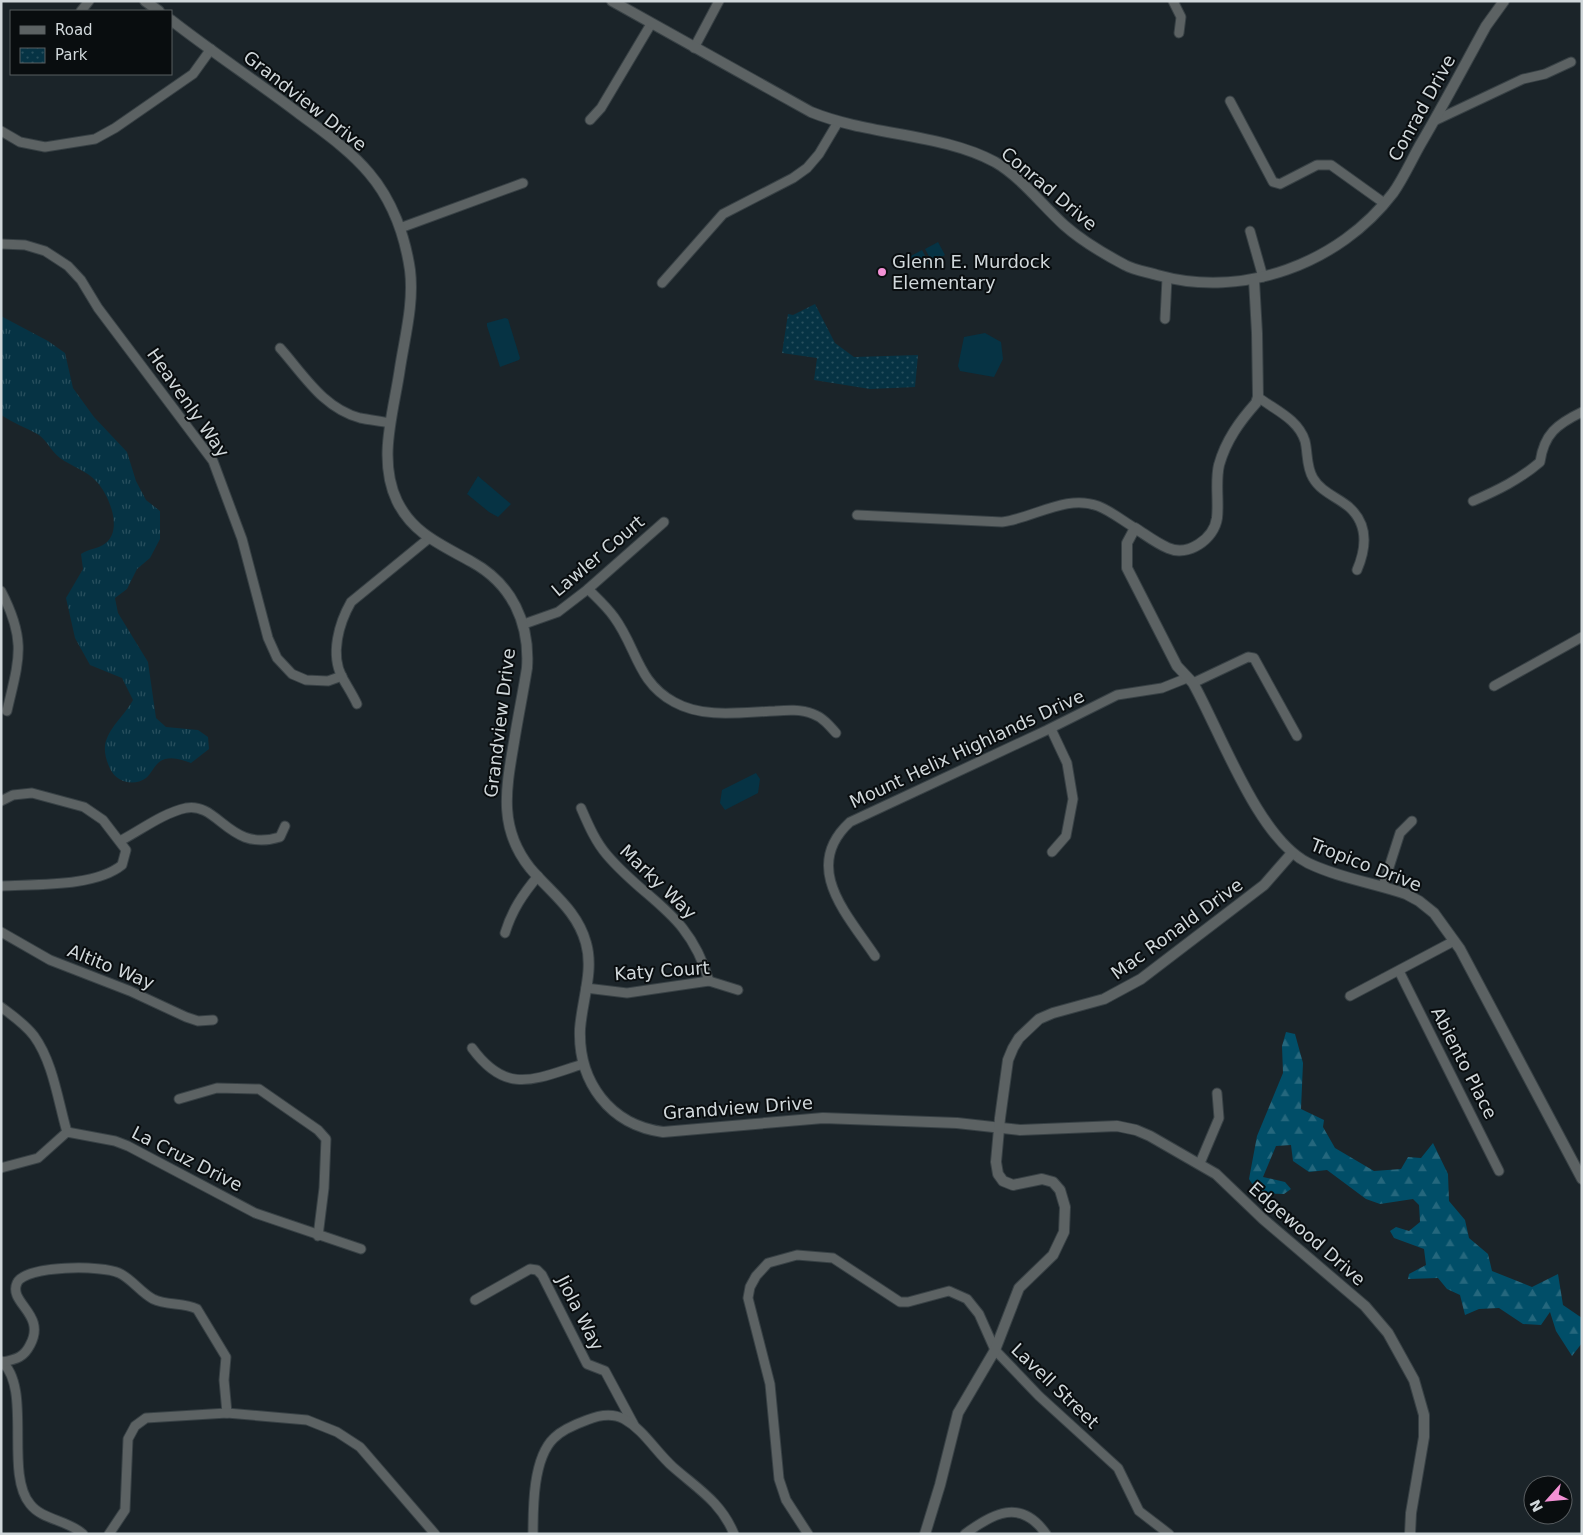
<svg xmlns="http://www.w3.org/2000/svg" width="1583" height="1535" viewBox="0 0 1583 1535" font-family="'DejaVu Sans',sans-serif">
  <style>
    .grass { fill: url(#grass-tufts) }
    .forest { fill: url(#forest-firs) }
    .park { fill: url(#park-dots) }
    .pitch { fill: #063344 }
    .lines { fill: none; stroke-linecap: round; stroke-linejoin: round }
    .minor-casing { stroke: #384145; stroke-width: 11 }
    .tertiary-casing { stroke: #384145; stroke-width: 12 }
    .minor { stroke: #5c6263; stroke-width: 9 }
    .tertiary { stroke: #5c6263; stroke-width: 10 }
    .poi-dot { fill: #f391d5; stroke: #090d0f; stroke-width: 2 }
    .labels { text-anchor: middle; stroke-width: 4; stroke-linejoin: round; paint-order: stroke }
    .street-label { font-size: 18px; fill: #d1d8db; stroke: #090d0f }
    .poi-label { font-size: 18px; fill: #d1d8db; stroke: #090d0f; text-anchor: start }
  </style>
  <defs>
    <pattern id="grass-tufts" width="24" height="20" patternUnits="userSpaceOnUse" patternTransform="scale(1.25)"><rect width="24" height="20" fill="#063344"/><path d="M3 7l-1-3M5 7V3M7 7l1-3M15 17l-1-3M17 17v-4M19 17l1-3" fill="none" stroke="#29505e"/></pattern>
    <pattern id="forest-firs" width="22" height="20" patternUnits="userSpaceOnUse" patternTransform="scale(1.25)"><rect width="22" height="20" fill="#014e68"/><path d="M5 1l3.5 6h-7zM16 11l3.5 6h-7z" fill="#25677d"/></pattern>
    <pattern id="park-dots" width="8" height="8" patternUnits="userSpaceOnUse" patternTransform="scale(1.25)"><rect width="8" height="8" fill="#063344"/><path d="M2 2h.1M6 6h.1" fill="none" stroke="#29505e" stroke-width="1.8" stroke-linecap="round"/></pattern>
  </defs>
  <rect width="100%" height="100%" fill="#1b2429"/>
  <!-- grass -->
  <path class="grass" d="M 1,316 L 48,341 L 65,353 L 73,388 L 94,417 L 127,452 L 136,481 L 146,500 L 160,511 L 160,539 L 150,558 L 137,569 L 127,589 L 115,598 L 118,613 L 148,662 L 156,718 L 166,727 L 198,730 L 208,737 L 209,749 L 191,763 C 182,760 175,757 165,759 C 155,762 153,772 146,778 C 135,786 119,783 112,772 C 108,766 104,754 105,746 C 107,729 125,715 133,700 L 122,678 L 90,665 L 75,638 L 66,598 L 83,569 L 81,554 C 90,548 101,549 108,541 C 122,526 108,493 96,481 C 87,471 71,466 60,458 C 52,452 47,441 39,435 C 27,428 13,423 1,415 Z"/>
  <!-- forest -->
  <polygon class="forest" points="1286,1032 1295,1034 1303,1063 1301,1109 1324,1120 1323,1127 1335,1148 1374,1171 1401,1169 1408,1157 1421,1158 1433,1143 1448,1174 1449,1201 1465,1220 1469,1238 1488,1254 1492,1271 1532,1287 1558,1274 1563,1305 1582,1318 1582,1343 1572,1356 1556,1331 1550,1312 1541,1325 1523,1324 1499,1308 1479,1309 1465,1315 1460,1295 1447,1289 1438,1278 1408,1279 1409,1274 1426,1265 1424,1249 1394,1238 1390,1231 1396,1227 1409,1231 1420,1222 1419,1205 1413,1199 1380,1204 1366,1199 1327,1170 1309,1172 1293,1161 1291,1145 1276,1146 1263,1177 1285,1182 1291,1189 1284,1194 1258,1193 1249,1179 1257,1136 1283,1073 1282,1046"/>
  <!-- park -->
  <polygon class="park" points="815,304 835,343 854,357 918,355 915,387 870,389 814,380 817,358 782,353 788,314 793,315"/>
  <!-- pitch -->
  <g class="pitch">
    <polygon points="938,242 945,255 932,262 925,249"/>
    <polygon points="922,250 929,263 916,270 909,257"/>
    <polygon points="505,318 508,319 520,358 519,360 500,367 487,326 487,323"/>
    <polygon points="985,333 1001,342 1003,359 994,377 960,371 958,366 964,337"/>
    <polygon points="478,476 511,504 498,517 489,512 467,494"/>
    <polygon points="756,773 760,779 758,793 725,810 720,803 722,790"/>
  </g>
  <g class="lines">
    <defs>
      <g id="minor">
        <polyline points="1173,1 1181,17 1179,33"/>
        <polyline points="81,11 89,1"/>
        <polyline points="694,48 719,1"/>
        <polyline points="1230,101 1273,182 1280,184 1317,165 1331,165 1384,203"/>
        <polyline points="590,120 601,108 651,24"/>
        <polyline points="1434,121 1523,79 1545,74 1571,62"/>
        <polyline points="1,131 20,142 45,147 95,139 115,128 193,74 211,49"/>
        <polyline points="400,228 523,183"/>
        <polyline points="1250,231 1263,277"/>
        <polyline points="1,244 25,245 45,251 68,266 81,280 98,308 213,461 242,539 268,638 277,658 292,674 306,680 328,681 342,676"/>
        <polyline points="662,283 723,214 793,178 807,168 819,154 838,122"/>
        <polyline points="1165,319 1167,278"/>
        <path d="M 280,348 C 304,375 323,408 360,418 C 370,420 380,421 390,423"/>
        <path d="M 1258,397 C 1275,410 1298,419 1305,441 C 1308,453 1306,466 1313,478 C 1321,492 1337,497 1349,507 C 1369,525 1366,549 1357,570"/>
        <path d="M 1473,501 C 1498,490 1519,480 1540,462 C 1544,434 1557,424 1582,412"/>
        <path d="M 857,515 L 1002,522 C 1034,518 1066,494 1098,506 C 1111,511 1123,521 1135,528"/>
        <path d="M 588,589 C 597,598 607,607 614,617 C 637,648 637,682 674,702 C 704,719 743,712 775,711 C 787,710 801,709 813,714 C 822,717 829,725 836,733"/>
        <path d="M 1,591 C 27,641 19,659 7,711"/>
        <polyline points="524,624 558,612 588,589 664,522"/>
        <polyline points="1193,683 1248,657 1254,658 1297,736"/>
        <polyline points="1494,686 1582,637"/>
        <path d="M 357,704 C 353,695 347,686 342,677 C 330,654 339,623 351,602 L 428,539"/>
        <polyline points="1051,729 1067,763 1073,799 1066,836 1052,852"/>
        <path d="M 1,801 L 13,795 L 32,793 L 84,807 L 103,820 L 126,850 L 122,865 C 95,887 36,884 1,886"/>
        <path d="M 581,808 C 588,824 595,841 607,855 C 648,903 689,912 709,981"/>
        <path d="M 120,841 C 141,830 163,813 186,808 C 219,802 229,853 280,837 L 285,826"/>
        <polyline points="1383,886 1400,833 1412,821"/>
        <polyline points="1,932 50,960 130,991 186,1017 198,1021 213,1020"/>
        <path d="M 505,933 C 512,910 523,894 538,876"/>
        <path d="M 875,956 C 847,914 801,867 850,822 L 1047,730 L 1117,695 L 1162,688 L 1187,678"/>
        <polyline points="1399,971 1499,1171"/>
        <polyline points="586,988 627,993 709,981 738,990"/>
        <polyline points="1350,996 1454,941"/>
        <path d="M 1,1007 C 13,1016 25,1024 34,1036 C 53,1062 58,1101 67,1132"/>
        <path d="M 472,1048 C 507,1096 535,1079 583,1064"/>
        <polyline points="179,1099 217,1088 259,1089 318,1130 326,1139 324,1188 318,1236"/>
        <polyline points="1200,1163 1219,1118 1217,1093"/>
        <polyline points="1,1168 38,1158 67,1132 115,1141 128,1146 255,1213 361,1249"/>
        <polyline points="475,1300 530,1269 537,1270 542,1275 587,1364 605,1371 634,1425"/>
        <path d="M 1,1361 C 33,1387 4,1473 30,1504 C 42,1520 68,1520 83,1534"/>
        <path d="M 3,1362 C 17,1359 24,1357 30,1345 C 47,1314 8,1303 17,1283 C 25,1265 103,1265 119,1273 C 132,1279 140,1292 153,1299 C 167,1306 183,1302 197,1309 L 226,1357 L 224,1380 L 227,1413"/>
        <polyline points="109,1534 125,1510 128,1439 135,1426 146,1418 227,1413 307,1420 337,1432 360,1447 435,1534"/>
        <path d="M 533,1534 C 533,1507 533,1458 554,1438 C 562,1430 576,1424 587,1420 C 599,1415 613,1413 624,1419 C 644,1430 656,1452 673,1467 C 698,1489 721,1502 734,1534"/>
        <polyline points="808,1534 786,1500 779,1479 770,1384 748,1298 750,1287 756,1276 768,1263 797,1255 833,1258 900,1302 908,1302 949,1291 967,1299 979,1314 995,1350 1039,1396 1118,1468 1139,1511 1169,1534"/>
        <path d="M 965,1534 C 993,1513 1021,1498 1046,1534"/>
      </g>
      <g id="tertiary">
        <polyline points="145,1 159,11"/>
        <path d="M 612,1 L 811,112 C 870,136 941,133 995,162 C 1021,177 1042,205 1064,225 C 1082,241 1104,254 1125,265 C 1134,270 1147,272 1157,275 C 1243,299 1339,264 1393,193 C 1403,179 1411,161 1420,145 C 1443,106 1464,66 1486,26 L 1504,1"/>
        <path d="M 171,20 C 212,52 256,81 297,112 C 322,131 349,149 369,173 C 392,200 405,236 410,270 C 414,303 405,336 400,368 C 394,411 377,459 397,501 C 413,534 442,545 472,562 C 512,584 530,623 527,668 C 523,693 518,717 514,742 C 506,789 498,828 530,868 C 551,893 577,910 586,943 C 594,971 582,1000 580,1029 C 578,1082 610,1125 663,1132 L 823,1118 L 957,1123 L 1020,1130 L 1117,1126 L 1136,1130 L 1150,1136 L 1216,1174 L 1263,1219 L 1365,1306 L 1388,1333 L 1414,1380 L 1424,1415 L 1424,1437 L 1411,1513 L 1410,1534"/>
        <path d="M 1254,280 L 1257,333 L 1258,397 L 1256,403 C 1240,421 1226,440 1219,465 C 1215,482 1219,500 1217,518 C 1214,539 1188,557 1168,548 C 1156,543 1146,535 1135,528 L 1127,543 L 1127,568 L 1177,666 L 1193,683 C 1221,733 1258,838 1308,863 C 1339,878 1374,883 1406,894 L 1419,901 L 1434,913 L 1460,949 L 1582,1179"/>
        <polyline points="925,1534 940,1485 958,1413 995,1350 1019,1288 1053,1255 1064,1232 1065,1207 1060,1190 1053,1182 1042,1179 1013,1185 1003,1181 998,1174 996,1162 1000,1118 1008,1060 1013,1048 1019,1038 1039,1019 1053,1013 1104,999 1141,979 1264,885 1292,853"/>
      </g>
    </defs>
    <!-- minor casing -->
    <use href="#minor" class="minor-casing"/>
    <!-- tertiary casing -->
    <use href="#tertiary" class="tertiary-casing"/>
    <!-- minor -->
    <use href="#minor" class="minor"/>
    <!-- tertiary -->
    <use href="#tertiary" class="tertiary"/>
  </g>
  <!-- markers -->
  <circle class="poi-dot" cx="882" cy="272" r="5"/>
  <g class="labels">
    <!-- street labels -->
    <g class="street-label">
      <text transform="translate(305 101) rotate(38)" y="6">Grandview Drive</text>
      <text transform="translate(1422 108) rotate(-61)" y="6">Conrad Drive</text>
      <text transform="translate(1049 189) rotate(40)" y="6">Conrad Drive</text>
      <text transform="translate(188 403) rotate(55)" y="6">Heavenly Way</text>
      <text transform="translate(598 556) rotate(-40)" y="6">Lawler Court</text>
      <text transform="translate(500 723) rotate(-83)" y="6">Grandview Drive</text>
      <text transform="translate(967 749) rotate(-25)" y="6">Mount Helix Highlands Drive</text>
      <text transform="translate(1366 865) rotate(21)" y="6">Tropico Drive</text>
      <text transform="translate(658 882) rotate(44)" y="6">Marky Way</text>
      <text transform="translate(1177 929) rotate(-36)" y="6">Mac Ronald Drive</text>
      <text transform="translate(111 967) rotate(22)" y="6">Altito Way</text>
      <text transform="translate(662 971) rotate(-4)" y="6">Katy Court</text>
      <text transform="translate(1464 1063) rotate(63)" y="6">Abiento Place</text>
      <text transform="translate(738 1108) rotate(-4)" y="6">Grandview Drive</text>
      <text transform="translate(187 1159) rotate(27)" y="6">La Cruz Drive</text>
      <text transform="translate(1307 1234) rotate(41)" y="6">Edgewood Drive</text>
      <text transform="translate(580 1313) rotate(63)" y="6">Jiola Way</text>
      <text transform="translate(1055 1386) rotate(44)" y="6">Lavell Street</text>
    </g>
    <!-- poi labels -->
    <g class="poi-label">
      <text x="892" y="268">Glenn E. Murdock<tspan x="892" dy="21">Elementary</tspan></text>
    </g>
  </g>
  <!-- border -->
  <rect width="1583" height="1535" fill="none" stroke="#d1d8db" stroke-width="5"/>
  <!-- legend -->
  <rect x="10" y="10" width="162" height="65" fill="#090d0f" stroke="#595e61"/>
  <rect x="20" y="26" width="25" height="8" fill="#5c6263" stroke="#595e61"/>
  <text x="55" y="35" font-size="15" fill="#d1d8db">Road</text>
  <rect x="20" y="48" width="25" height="15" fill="url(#park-dots)" stroke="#595e61"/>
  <text x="55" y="60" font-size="15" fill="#d1d8db">Park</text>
  <!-- north arrow -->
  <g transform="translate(1548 1500) rotate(243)"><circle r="24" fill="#090d0f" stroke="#595e61"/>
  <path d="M0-4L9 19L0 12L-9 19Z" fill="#f391d5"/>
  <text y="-8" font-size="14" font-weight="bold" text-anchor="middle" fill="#d1d8db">N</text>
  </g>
</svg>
